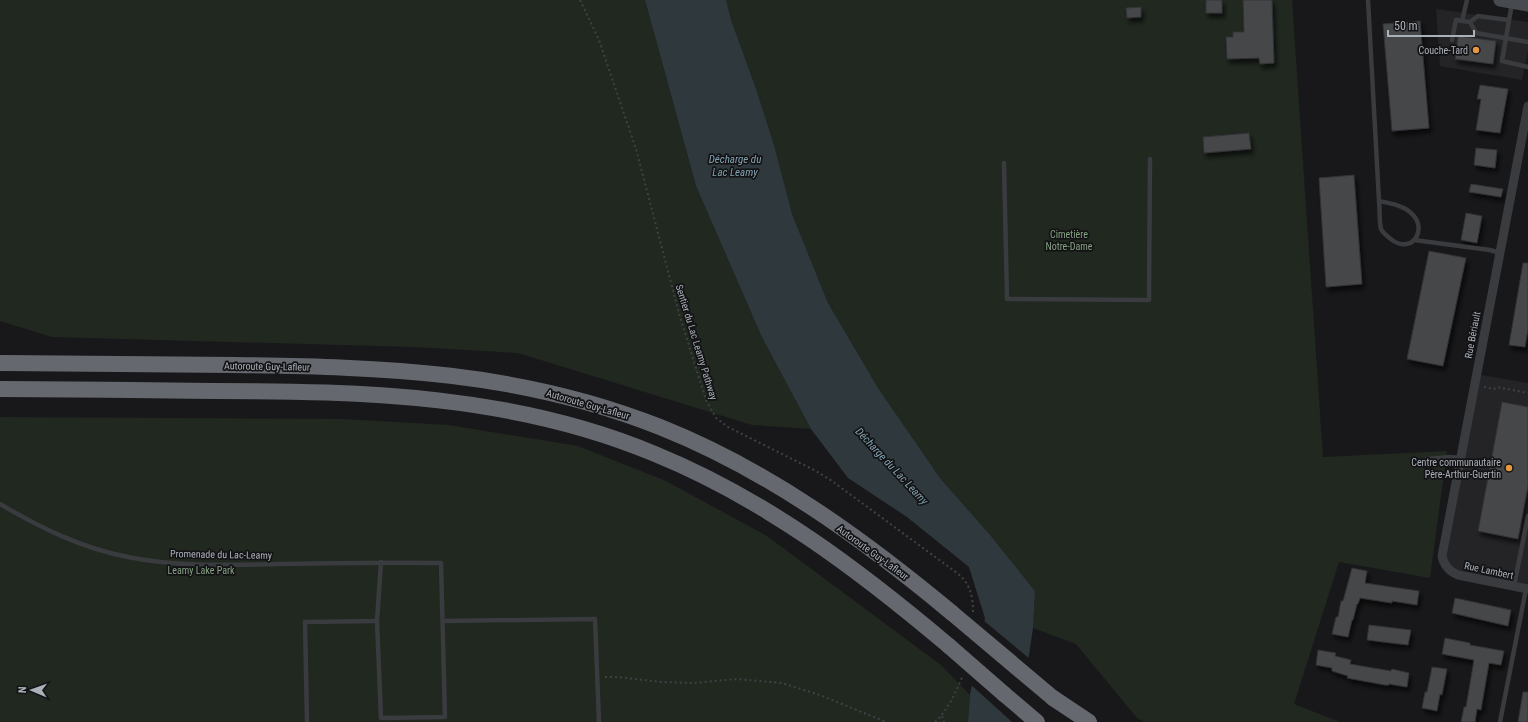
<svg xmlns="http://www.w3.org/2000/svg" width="1528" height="722" viewBox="0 0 1528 722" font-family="'Roboto Condensed',sans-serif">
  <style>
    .built { fill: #242427 }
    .green { fill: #202820 }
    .water { fill: #2f393d }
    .pier { fill: #18181a }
    .building { fill: #45464a; stroke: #323236; filter: url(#shadow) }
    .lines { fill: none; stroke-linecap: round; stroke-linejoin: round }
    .path { stroke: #3f4245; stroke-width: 2; stroke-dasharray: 2 3; stroke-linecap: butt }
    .lane { stroke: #393b3e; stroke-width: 4.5 }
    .street { stroke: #393b3e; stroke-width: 9 }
    .secondary { stroke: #474a4e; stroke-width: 13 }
    .highway { stroke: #65696f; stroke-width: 16 }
    .highway-bridge { stroke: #65696f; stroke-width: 16 }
    .poi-dot { fill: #e69943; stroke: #131315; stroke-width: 1.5 }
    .labels { text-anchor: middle; stroke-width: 3.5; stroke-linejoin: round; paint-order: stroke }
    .poi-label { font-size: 10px; fill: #abb1b9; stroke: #131315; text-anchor: end }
    .park-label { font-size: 10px; fill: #86a283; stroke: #131315 }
    .street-label { font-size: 10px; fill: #abb1b9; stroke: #131315 }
    .water-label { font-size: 11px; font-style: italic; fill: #84a2b1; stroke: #131315 }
  </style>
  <defs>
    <filter id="shadow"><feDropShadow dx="2.5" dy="4.5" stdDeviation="2" flood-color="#0009"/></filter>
  </defs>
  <rect width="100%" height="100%" fill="#18181a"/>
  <!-- built -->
  <g class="built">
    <polygon points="1436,9 1528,22 1528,51 1522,80 1440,66"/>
    <polygon points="1476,374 1528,383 1528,589 1458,575 1442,556"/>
  </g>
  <!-- green -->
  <g class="green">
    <polygon points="0,0 645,0 696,186 758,328 811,429 752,425 518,353 414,347 52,337 0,321"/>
    <polygon points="726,0 1292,0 1323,457 1447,451 1430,578 1339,562 1294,704 1340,722 1144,722 1137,718 1076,644 1033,628 1035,591 991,536 940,478 878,388 828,303 792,214 732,23"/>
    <polygon points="0,417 343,419 449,425 578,446 666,481 767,536 941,665 970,695 968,722 0,722"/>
  </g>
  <!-- water -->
  <polygon class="water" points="645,0 726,0 732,23 756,89 773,142 792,214 828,303 878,388 940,478 991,536 1035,591 1033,628 1019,722 968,722 970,695 985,618 969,567 907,517 848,478 811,429 761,335 696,186"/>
  <!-- pier -->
  <polygon class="pier" points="983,620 1030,659 1021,722 1012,722 970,684"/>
  <!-- building -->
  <g class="building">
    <rect x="1206" y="0" width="16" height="13"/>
    <polygon points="1243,0 1272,0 1274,63 1260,64 1259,58 1227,59 1226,37 1233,37 1233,32 1244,32"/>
    <polygon points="1141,7 1141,17 1127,18 1126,8"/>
    <polygon points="1420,21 1429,128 1392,131 1383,24"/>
    <polygon points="1458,36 1496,41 1493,64 1455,59"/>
    <polygon points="1480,85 1508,89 1500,133 1476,130 1481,99 1477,99"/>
    <polygon points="1249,133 1251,149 1204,153 1203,137"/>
    <polygon points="1476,148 1497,150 1495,168 1474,165"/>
    <polygon points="1354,175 1362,284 1326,287 1319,178"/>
    <polygon points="1471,184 1503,189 1501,197 1469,192"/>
    <polygon points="1466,213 1482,216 1477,243 1461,240"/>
    <polygon points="1429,251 1466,258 1443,366 1407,359"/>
    <polygon points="1523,263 1528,263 1528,329 1525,347 1509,345"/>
    <polygon points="1502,402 1528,407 1528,486 1518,539 1478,531"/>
    <polygon points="1352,568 1367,571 1365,583 1419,591 1417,605 1392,601 1392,603 1360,598 1358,604 1357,604 1353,620 1352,620 1348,637 1332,634 1336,617 1338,617 1341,601 1343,601"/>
    <polygon points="1455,598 1511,610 1508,626 1452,613"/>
    <polygon points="1369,625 1411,630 1408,645 1367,640"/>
    <polygon points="1445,638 1470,643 1470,645 1504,651 1501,665 1489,663 1481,710 1477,709 1475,722 1461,722 1464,707 1466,707 1474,660 1442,654"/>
    <polygon points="1318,650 1336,653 1335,656 1351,660 1350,664 1391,671 1392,669 1409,673 1407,687 1389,684 1389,685 1385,685 1347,678 1348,676 1332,671 1332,668 1316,665"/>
    <polygon points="1432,667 1447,669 1442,695 1440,694 1437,711 1422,708 1425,692 1427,692"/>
    <polygon points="1523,692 1528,692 1528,722 1518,722"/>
  </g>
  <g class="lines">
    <!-- path -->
    <g class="path">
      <path d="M 580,0 L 599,40 L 636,149 L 680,317 L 706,400 L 716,418 L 728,427 L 816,471 L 832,481 L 957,573 C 970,583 973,596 973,612"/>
      <polyline points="1484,387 1494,389 1497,387 1528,393"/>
      <polyline points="605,677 618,677 661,682 693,683 736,679 782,683 820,695 886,722"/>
      <polyline points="942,716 944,722"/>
      <path d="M 935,722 C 948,710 956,692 963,675"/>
    </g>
    <!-- lane -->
    <g class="lane">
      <path d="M 1368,0 L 1379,201 C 1380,209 1379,221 1381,229 C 1383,233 1388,237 1392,240 C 1414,255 1428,227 1411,213 C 1403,205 1389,203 1379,201"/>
      <polyline points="1512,3 1502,61 1528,67"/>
      <polyline points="1508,20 1478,16 1470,22 1476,33 1528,42"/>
      <polyline points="1462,21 1467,0"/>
      <polyline points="1452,40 1456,20 1470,22"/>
      <polyline points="1004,163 1007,299 1149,300 1150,159"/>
      <polyline points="1414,240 1490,250 1500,253"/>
      <polyline points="1427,459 1450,457 1460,458"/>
      <path d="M 0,504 C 41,528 81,548 128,557 C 177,567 228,565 278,564 C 333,563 387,562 441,563 L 445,717 L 381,718 L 377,621 L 381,562"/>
      <polyline points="1514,586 1528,516"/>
      <polyline points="443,621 595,619 599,722"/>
      <polyline points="307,722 305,622 377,621"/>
      <polyline points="1500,722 1526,589"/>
    </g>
    <!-- street -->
    <path class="street" d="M 1528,106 L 1442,556 C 1444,566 1449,571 1458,575 L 1528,589"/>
    <!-- secondary -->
    <polyline class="secondary" points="1500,0 1528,5"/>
    <!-- highway -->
    <g class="highway">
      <path d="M 0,363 C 78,364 156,364 235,365 C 384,367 519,371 660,427 C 768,470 863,539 952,613"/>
      <path d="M 0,389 C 71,389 143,390 214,391 C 364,391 515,395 655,454 C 765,499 859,570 949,646"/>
      <polyline points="1004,694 1037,722"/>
      <polyline points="1053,698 1089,722"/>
    </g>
    <!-- highway-bridge -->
    <g class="highway-bridge">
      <polyline points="952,613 1053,698"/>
      <polyline points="949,646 1004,694"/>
    </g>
  </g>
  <!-- markers -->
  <g class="poi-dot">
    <circle cx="1476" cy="50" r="4"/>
    <circle cx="1509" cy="468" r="4"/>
  </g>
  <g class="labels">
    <!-- poi labels -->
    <g class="poi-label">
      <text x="1468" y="54">Couche-Tard</text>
      <text x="1501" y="466">Centre communautaire<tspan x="1501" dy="12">Père-Arthur-Guertin</tspan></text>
    </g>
    <!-- park labels -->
    <g class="park-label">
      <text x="1069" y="238">Cimetière<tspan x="1069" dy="12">Notre-Dame</tspan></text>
      <text x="201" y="574">Leamy Lake Park</text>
    </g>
    <!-- street labels -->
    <g class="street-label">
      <text transform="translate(1472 335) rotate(-79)" y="4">Rue Bériault</text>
      <text transform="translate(697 342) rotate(73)" y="4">Sentier du Lac Leamy Pathway</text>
      <text transform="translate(267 366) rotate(1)" y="4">Autoroute Guy-Lafleur</text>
      <text transform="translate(588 404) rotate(16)" y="4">Autoroute Guy-Lafleur</text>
      <text transform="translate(873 552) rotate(36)" y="4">Autoroute Guy-Lafleur</text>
      <text transform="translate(221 554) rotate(1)" y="4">Promenade du Lac-Leamy</text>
      <text transform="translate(1489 570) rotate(12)" y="4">Rue Lambert</text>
    </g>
    <!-- water labels -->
    <g class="water-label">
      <text x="735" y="163">Décharge du<tspan x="735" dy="13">Lac Leamy</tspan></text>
      <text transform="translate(892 466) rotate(47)" y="4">Décharge du Lac Leamy</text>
    </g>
  </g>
  <!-- north arrow -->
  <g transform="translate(32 690) rotate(272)" stroke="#131315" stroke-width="3" paint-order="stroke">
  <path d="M0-3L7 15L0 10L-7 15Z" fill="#abb1b9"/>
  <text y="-6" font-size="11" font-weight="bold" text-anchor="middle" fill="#abb1b9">N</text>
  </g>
  <!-- scale -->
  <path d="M1388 30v6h86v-6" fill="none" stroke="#abb1b9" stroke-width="2"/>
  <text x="1394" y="30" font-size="12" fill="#abb1b9" stroke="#131315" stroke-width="3" paint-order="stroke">50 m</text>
</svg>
